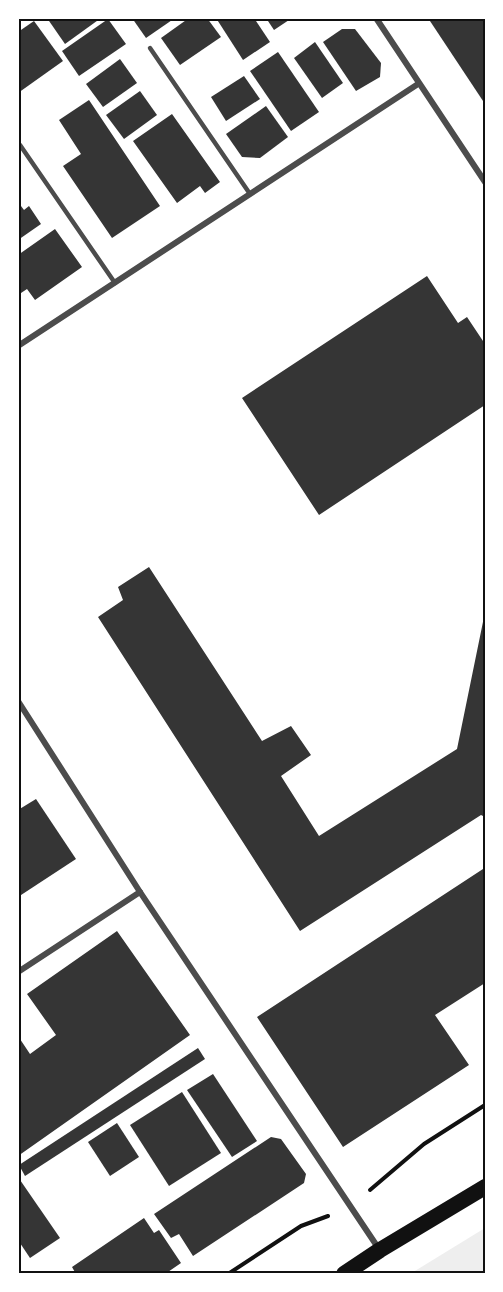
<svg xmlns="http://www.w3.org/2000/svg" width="503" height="1292" viewBox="0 0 503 1292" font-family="'IBM Plex Sans',sans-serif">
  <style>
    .green { fill: #eee }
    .building { fill: #353535 }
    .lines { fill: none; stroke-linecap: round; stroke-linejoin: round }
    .path { stroke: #111; stroke-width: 4 }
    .service { stroke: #4c4c4c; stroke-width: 4.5 }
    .minor { stroke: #4c4c4c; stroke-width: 6 }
    .trunk { stroke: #111; stroke-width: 16 }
    .neatline { fill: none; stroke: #111; stroke-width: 2 }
  </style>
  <rect width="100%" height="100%" fill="#fff"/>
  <!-- green -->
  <polygon class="green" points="485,1228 485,1274 410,1274"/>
  <!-- building -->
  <g class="building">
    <polygon points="47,18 101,18 65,44"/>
    <polygon points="132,18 175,18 146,38"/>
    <polygon points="189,18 207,18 221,37 180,65 161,38"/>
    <polygon points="216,18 254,18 270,42 243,60"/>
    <polygon points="266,18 292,18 274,30"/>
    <polygon points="428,18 485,18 485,104"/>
    <polygon points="108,19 126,44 79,76 62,51"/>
    <polygon points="34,21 63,61 18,93 18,32"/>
    <polygon points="342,29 355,29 381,63 380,77 356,91 323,42"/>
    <polygon points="315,42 343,83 322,98 294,58"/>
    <polygon points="278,52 319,112 291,131 250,71"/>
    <polygon points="120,59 137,83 103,107 86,84"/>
    <polygon points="244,76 260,99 226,121 211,97"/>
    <polygon points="140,91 157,115 124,139 106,115"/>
    <polygon points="89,100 160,206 112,238 63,166 81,154 59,120"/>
    <polygon points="266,106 288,137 260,158 242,157 226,134"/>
    <polygon points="172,114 220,182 205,193 200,186 177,203 133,141"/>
    <polygon points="18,202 24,210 29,206 41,224 18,240"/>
    <polygon points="55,229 82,267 35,300 27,289 18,295 18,255"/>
    <polygon points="427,276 458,323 467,317 485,344 485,405 319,515 242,398"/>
    <polygon points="149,567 262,741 291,726 311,755 281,776 319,836 457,749 485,612 485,817 481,815 300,931 98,617 123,600 118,587"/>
    <polygon points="36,799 76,859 18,897 18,810"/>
    <polygon points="483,869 485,872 485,983 435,1015 469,1065 343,1147 257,1017"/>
    <polygon points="117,931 190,1035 18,1156 18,1036 30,1054 56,1035 27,994"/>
    <polygon points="198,1048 205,1059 25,1176 19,1165"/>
    <polygon points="213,1074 257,1141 232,1157 187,1090"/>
    <polygon points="182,1092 221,1153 169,1186 130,1125"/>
    <polygon points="117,1123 139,1157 110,1176 88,1142"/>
    <polygon points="271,1137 281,1139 306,1174 304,1183 193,1256 179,1234 171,1238 154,1214"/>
    <polygon points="18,1177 60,1238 30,1258 18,1240"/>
    <polygon points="144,1218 154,1233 159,1230 181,1263 165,1274 76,1274 72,1267"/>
  </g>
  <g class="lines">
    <!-- path -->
    <g class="path">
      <polyline points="370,1190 424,1144 485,1105"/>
      <polyline points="228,1274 301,1226 328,1216"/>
    </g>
    <!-- service -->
    <g class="service">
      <polyline points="150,48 250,194"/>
      <polyline points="20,145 115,283"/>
    </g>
    <!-- minor -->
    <g class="minor">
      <polyline points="376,18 485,182"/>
      <polyline points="18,346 418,84"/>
      <polyline points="18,701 140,892 379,1249"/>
      <polyline points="18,972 140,892"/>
    </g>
    <!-- trunk -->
    <polyline class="trunk" points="344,1274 380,1250 485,1187"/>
  </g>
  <!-- border -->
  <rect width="503" height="1292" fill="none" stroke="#ffffff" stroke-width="39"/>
  <rect x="20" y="20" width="464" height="1252" class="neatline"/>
</svg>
